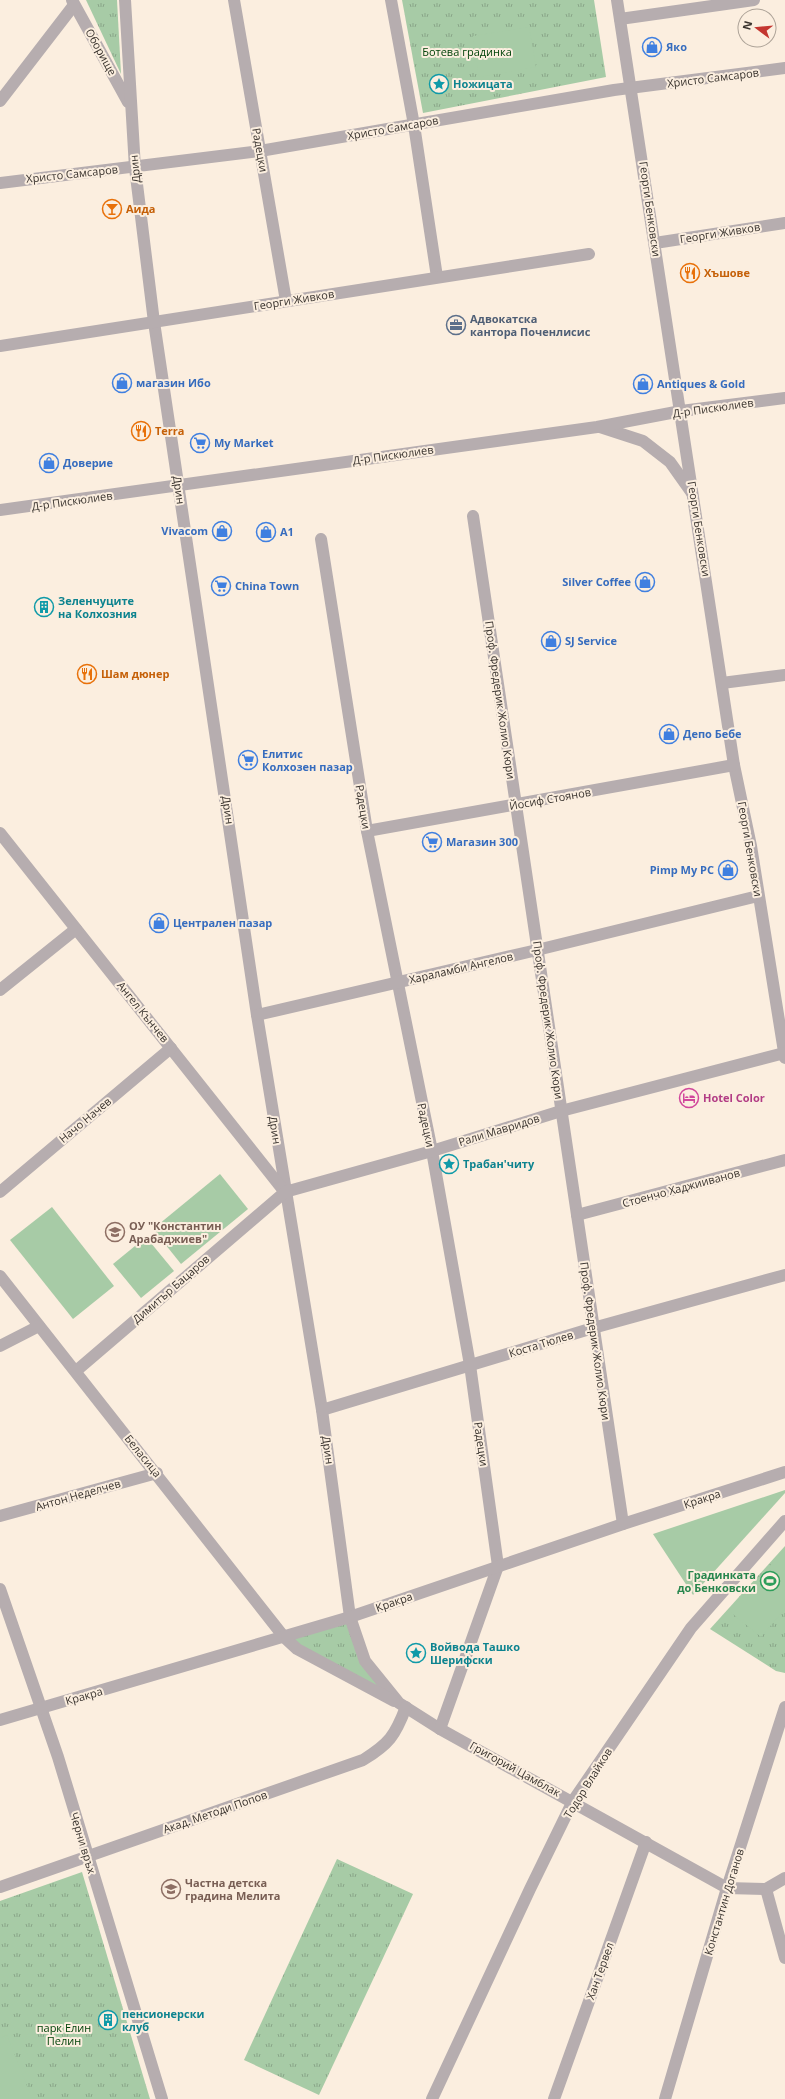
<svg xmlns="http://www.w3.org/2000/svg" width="785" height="2099" viewBox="0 0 785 2099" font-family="'Open Sans',sans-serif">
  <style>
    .grass { fill: url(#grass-tufts) }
    .garden { fill: #a7cba6 }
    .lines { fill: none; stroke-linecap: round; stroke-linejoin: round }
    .minor { stroke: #b6adaf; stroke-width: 12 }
    .labels { text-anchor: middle; stroke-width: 4; stroke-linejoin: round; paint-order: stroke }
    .shop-label { font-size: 11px; font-weight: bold; fill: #366cbe; stroke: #fbeedf; text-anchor: start }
    .street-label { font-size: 11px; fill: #39332e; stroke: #fbeedf }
    .park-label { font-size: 11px; fill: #004309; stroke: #fbeedf }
    .culture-label { font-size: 11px; font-weight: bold; fill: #0d838f; stroke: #fbeedf; text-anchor: start }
    .food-label { font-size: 11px; font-weight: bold; fill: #c56008; stroke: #fbeedf; text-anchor: start }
    .service-label { font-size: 11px; font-weight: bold; fill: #4e5e75; stroke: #fbeedf; text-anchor: start }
    .hotel-label { font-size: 11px; font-weight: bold; fill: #b23c85; stroke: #fbeedf; text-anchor: start }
    .education-label { font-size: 11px; font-weight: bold; fill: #785e54; stroke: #fbeedf; text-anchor: start }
    .leisure-label { font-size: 11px; font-weight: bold; fill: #27864d; stroke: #fbeedf; text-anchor: end }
  </style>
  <defs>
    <pattern id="grass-tufts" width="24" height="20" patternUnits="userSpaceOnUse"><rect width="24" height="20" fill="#a7cba6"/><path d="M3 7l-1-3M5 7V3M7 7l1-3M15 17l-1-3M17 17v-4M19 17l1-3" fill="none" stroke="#89a588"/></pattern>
  </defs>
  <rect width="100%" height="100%" fill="#fbeedf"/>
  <!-- grass -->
  <g class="grass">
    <polygon points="86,0 117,0 121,74"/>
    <polygon points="402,0 594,0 606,77 423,113"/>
    <polygon points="785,1546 785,1673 776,1671 710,1629"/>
    <polygon points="348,1621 390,1695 300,1646 292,1638"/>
    <polygon points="337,1859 413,1894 319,2095 244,2060"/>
    <polygon points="82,1872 150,2099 0,2099 0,1901"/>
  </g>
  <!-- garden -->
  <g class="garden">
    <polygon points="529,27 536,67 479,77 473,36"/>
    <polygon points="220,1174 248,1209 181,1264 153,1229"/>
    <polygon points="52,1207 114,1286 73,1319 10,1240"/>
    <polygon points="146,1237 174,1271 141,1298 113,1264"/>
    <polygon points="785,1490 785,1493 693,1595 653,1534"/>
    <polygon points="783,1551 785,1553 785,1609 761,1637 729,1611"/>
    <polygon points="7,2035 32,2099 0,2099 0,2038"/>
  </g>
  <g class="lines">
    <!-- minor -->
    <g class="minor">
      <polyline points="72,0 128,102"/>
      <polyline points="125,0 135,168 154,322 257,1015 322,1410 350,1617 365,1661 399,1703 440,1729 727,1888 766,1889"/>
      <polyline points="234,0 286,301"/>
      <polyline points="391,0 414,125 437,277"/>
      <polyline points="617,0 734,765 751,846 785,1058"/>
      <polyline points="620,19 754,0"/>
      <polyline points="0,101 74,5"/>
      <polyline points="0,183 260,151 614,90 785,68"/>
      <polyline points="655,243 785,223"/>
      <polyline points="0,346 589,254"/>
      <polyline points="600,427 643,441 670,462 692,493"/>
      <polyline points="0,510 597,427 681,411 785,398"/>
      <polyline points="473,516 623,1524"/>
      <polyline points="321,539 367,831 432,1151 470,1365 498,1566 440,1729"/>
      <polyline points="722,683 785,675"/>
      <polyline points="367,831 734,765"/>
      <polyline points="0,833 284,1191"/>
      <polyline points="0,990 76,929"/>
      <polyline points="257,1015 537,950 758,896"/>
      <polyline points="0,1192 171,1048"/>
      <polyline points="577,1215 785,1160"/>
      <polyline points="0,1276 284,1637 297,1649 394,1701"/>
      <polyline points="0,1346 39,1326"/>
      <polyline points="76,1371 285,1192 432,1151 561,1111 784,1053"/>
      <polyline points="322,1410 593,1328 785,1275"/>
      <polyline points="0,1516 157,1473"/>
      <polyline points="0,1589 58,1757 162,2099"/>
      <polyline points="0,1720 350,1617 623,1524 785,1472"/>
      <path d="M 0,1887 L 363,1760 C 389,1744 395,1736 406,1707"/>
      <polyline points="766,1889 785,1958"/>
      <polyline points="766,1889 785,1878"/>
      <polyline points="432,2099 530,1889 573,1801 691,1628 785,1521"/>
      <polyline points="554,2099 646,1842"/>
      <polyline points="665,2099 727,1888 785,1707"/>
    </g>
  </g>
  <!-- icons -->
  <defs>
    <symbol id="shop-ring" viewBox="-11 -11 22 22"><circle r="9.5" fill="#fbeedf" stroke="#3f7fe0" stroke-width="1.5"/><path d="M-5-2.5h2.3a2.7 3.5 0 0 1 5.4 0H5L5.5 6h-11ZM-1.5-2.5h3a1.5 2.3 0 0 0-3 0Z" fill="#3f7fe0"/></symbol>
    <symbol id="sight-ring" viewBox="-11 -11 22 22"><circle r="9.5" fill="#fbeedf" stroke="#0f9aa8" stroke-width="1.5"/><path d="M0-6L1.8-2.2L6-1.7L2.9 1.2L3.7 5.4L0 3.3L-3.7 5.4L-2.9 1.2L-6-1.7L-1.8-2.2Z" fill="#0f9aa8"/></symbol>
    <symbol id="bar-ring" viewBox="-11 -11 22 22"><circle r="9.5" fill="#fbeedf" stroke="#e8710a" stroke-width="1.5"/><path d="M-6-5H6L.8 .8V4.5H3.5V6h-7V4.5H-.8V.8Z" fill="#e8710a"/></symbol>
    <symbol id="restaurant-ring" viewBox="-11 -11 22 22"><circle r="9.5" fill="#fbeedf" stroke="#e8710a" stroke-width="1.5"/><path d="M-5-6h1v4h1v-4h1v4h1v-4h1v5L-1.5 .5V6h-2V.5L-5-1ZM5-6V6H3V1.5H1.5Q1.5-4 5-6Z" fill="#e8710a"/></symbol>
    <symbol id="office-ring" viewBox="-11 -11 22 22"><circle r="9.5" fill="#fbeedf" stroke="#5c6f8a" stroke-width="1.5"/><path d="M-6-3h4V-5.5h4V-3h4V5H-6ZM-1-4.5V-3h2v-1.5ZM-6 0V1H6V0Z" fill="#5c6f8a"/></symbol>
    <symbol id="supermarket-ring" viewBox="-11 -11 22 22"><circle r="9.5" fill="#fbeedf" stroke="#3f7fe0" stroke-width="1.5"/><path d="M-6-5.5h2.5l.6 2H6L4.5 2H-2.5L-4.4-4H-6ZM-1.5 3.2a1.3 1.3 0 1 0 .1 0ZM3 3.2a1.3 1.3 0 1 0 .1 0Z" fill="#3f7fe0"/></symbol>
    <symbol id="building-ring" viewBox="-11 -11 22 22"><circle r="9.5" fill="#fbeedf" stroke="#0f9aa8" stroke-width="1.5"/><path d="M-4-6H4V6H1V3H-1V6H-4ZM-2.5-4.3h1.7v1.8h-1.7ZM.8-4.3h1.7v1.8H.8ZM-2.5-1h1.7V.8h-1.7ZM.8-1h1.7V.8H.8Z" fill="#0f9aa8"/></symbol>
    <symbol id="hotel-ring" viewBox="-11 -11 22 22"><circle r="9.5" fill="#fbeedf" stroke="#d1479c" stroke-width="1.5"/><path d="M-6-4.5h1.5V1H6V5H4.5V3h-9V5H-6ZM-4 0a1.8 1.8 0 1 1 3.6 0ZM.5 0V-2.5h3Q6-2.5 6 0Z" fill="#d1479c"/></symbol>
    <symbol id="school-ring" viewBox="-11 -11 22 22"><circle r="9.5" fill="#fbeedf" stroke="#8d6e63" stroke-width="1.5"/><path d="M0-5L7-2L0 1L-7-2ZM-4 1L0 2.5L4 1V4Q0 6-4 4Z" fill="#8d6e63"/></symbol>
    <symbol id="stadium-ring" viewBox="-11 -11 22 22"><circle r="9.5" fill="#fbeedf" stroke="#2e9e5b" stroke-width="1.5"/><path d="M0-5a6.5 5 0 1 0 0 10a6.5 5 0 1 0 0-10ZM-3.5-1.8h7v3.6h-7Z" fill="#2e9e5b"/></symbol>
  </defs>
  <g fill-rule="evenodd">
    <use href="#shop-ring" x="641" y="36" width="22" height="22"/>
    <use href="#sight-ring" x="428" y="73" width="22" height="22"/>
    <use href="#bar-ring" x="101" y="198" width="22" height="22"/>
    <use href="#restaurant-ring" x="679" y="262" width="22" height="22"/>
    <use href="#office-ring" x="445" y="314" width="22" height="22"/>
    <use href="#shop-ring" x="111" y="372" width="22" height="22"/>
    <use href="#shop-ring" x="632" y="373" width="22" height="22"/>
    <use href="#restaurant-ring" x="130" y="420" width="22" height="22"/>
    <use href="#supermarket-ring" x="189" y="432" width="22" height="22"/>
    <use href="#shop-ring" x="38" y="452" width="22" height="22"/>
    <use href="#shop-ring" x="211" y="520" width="22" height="22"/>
    <use href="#shop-ring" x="255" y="521" width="22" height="22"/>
    <use href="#shop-ring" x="634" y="571" width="22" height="22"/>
    <use href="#supermarket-ring" x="210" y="575" width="22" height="22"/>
    <use href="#building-ring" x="33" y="596" width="22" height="22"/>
    <use href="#shop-ring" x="540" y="630" width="22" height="22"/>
    <use href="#restaurant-ring" x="76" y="663" width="22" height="22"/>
    <use href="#shop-ring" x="658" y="723" width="22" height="22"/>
    <use href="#supermarket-ring" x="237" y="749" width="22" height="22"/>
    <use href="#supermarket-ring" x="421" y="831" width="22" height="22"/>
    <use href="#shop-ring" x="717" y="859" width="22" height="22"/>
    <use href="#shop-ring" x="148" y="912" width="22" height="22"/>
    <use href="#hotel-ring" x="678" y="1087" width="22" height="22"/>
    <use href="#sight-ring" x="438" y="1153" width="22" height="22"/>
    <use href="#school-ring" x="104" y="1221" width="22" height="22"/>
    <use href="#stadium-ring" x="759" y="1570" width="22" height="22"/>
    <use href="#sight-ring" x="405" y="1642" width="22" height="22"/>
    <use href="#school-ring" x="160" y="1878" width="22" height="22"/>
    <use href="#building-ring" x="97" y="2009" width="22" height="22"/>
  </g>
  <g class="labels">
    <!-- shop labels -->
    <g class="shop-label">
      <text x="666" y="51">Яко</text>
      <text x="136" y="387">магазин Ибо</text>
      <text x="657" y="388">Antiques &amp; Gold</text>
      <text x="214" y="447">My Market</text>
      <text x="63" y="467">Доверие</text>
      <text x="208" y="535" text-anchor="end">Vivacom</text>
      <text x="280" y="536">A1</text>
      <text x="631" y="586" text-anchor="end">Silver Coffee</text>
      <text x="235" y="590">China Town</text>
      <text x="565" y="645">SJ Service</text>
      <text x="683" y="738">Депо Бебе</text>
      <text x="262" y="758">Елитис<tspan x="262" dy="13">Колхозен пазар</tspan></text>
      <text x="446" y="846">Магазин 300</text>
      <text x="714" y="874" text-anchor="end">Pimp My PC</text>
      <text x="173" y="927">Централен пазар</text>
    </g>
    <!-- street labels -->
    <g class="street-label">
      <text transform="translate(101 52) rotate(61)" y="4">Оборище</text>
      <text transform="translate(713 78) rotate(-7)" y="4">Христо Самсаров</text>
      <text transform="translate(393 128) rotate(-10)" y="4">Христо Самсаров</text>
      <text transform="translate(260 150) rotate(80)" y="4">Радецки</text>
      <text transform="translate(135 169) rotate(-96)" y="4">Дрин</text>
      <text transform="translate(72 174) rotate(-6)" y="4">Христо Самсаров</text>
      <text transform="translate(650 209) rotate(82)" y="4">Георги Бенковски</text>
      <text transform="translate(720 233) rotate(-9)" y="4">Георги Живков</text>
      <text transform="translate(294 300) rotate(-9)" y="4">Георги Живков</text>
      <text transform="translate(713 408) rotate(-8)" y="4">Д-р Пискюлиев</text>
      <text transform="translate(393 455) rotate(-8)" y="4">Д-р Пискюлиев</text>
      <text transform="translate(179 490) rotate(82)" y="4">Дрин</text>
      <text transform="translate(72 501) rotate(-8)" y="4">Д-р Пискюлиев</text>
      <text transform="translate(699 529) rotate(81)" y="4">Георги Бенковски</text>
      <text transform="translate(500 700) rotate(82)" y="4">Проф. Фредерик Жолио Кюри</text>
      <text transform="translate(550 799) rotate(-10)" y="4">Йосиф Стоянов</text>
      <text transform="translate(363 807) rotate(81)" y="4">Радецки</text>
      <text transform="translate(228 810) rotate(82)" y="4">Дрин</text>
      <text transform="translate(750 849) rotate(80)" y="4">Георги Бенковски</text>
      <text transform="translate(461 968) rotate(-13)" y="4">Хараламби Ангелов</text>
      <text transform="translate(143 1012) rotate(51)" y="4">Ангел Кънчев</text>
      <text transform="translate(548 1020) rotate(82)" y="4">Проф. Фредерик Жолио Кюри</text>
      <text transform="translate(85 1120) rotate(-40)" y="4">Начо Начев</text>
      <text transform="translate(426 1125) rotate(78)" y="4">Радецки</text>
      <text transform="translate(275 1130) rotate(81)" y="4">Дрин</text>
      <text transform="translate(499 1130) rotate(-17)" y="4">Рали Мавридов</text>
      <text transform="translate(681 1188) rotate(-15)" y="4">Стоенчо Хаджииванов</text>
      <text transform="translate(171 1289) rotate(-41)" y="4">Димитър Бацаров</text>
      <text transform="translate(595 1341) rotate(82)" y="4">Проф. Фредерик Жолио Кюри</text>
      <text transform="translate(541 1344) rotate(-17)" y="4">Коста Тюлев</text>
      <text transform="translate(481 1444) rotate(82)" y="4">Радецки</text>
      <text transform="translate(328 1450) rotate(82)" y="4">Дрин</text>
      <text transform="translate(143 1456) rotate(51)" y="4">Беласица</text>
      <text transform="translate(78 1495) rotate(-16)" y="4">Антон Неделчев</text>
      <text transform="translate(702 1499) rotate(-18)" y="4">Кракра</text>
      <text transform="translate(394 1602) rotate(-19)" y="4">Кракра</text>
      <text transform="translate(84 1696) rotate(-16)" y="4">Кракра</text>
      <text transform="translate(515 1769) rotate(29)" y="4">Григорий Цамблак</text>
      <text transform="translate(588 1783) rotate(-58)" y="4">Тодор Влайков</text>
      <text transform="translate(215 1812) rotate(-19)" y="4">Акад. Методи Попов</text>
      <text transform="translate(83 1843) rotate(73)" y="4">Черни връх</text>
      <text transform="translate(724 1902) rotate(-73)" y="4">Константин Доганов</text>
      <text transform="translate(600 1971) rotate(-70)" y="4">Хан Тервел</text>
    </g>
    <!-- park labels -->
    <g class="park-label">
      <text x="467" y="56">Ботева градинка</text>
      <text x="64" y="2032">парк Елин<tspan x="64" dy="13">Пелин</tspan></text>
    </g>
    <!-- culture labels -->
    <g class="culture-label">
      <text x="453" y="88">Ножицата</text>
      <text x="58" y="605">Зеленчуците<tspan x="58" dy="13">на Колхозния</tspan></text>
      <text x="463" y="1168">Трабан'читу</text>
      <text x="430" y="1651">Войвода Ташко<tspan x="430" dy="13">Шерифски</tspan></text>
      <text x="122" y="2018">пенсионерски<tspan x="122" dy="13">клуб</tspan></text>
    </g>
    <!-- food labels -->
    <g class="food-label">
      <text x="126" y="213">Аида</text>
      <text x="704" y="277">Хъшове</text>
      <text x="155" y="435">Terra</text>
      <text x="101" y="678">Шам дюнер</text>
    </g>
    <!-- service labels -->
    <g class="service-label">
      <text x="470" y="323">Адвокатска<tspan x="470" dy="13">кантора Поченлисис</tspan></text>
    </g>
    <!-- hotel labels -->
    <g class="hotel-label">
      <text x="703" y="1102">Hotel Color</text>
    </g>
    <!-- education labels -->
    <g class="education-label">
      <text x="129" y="1230">ОУ "Константин<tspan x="129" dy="13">Арабаджиев"</tspan></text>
      <text x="185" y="1887">Частна детска<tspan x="185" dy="13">градина Мелита</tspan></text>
    </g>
    <!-- leisure labels -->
    <g class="leisure-label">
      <text x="756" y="1579">Градинката<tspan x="756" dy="13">до Бенковски</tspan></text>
    </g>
  </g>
  <!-- north arrow -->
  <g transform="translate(757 28) rotate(286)"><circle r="19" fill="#fbeedf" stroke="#ada398"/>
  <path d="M0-3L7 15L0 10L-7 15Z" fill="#c43630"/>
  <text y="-6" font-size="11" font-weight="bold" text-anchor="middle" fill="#39332e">N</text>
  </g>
</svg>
